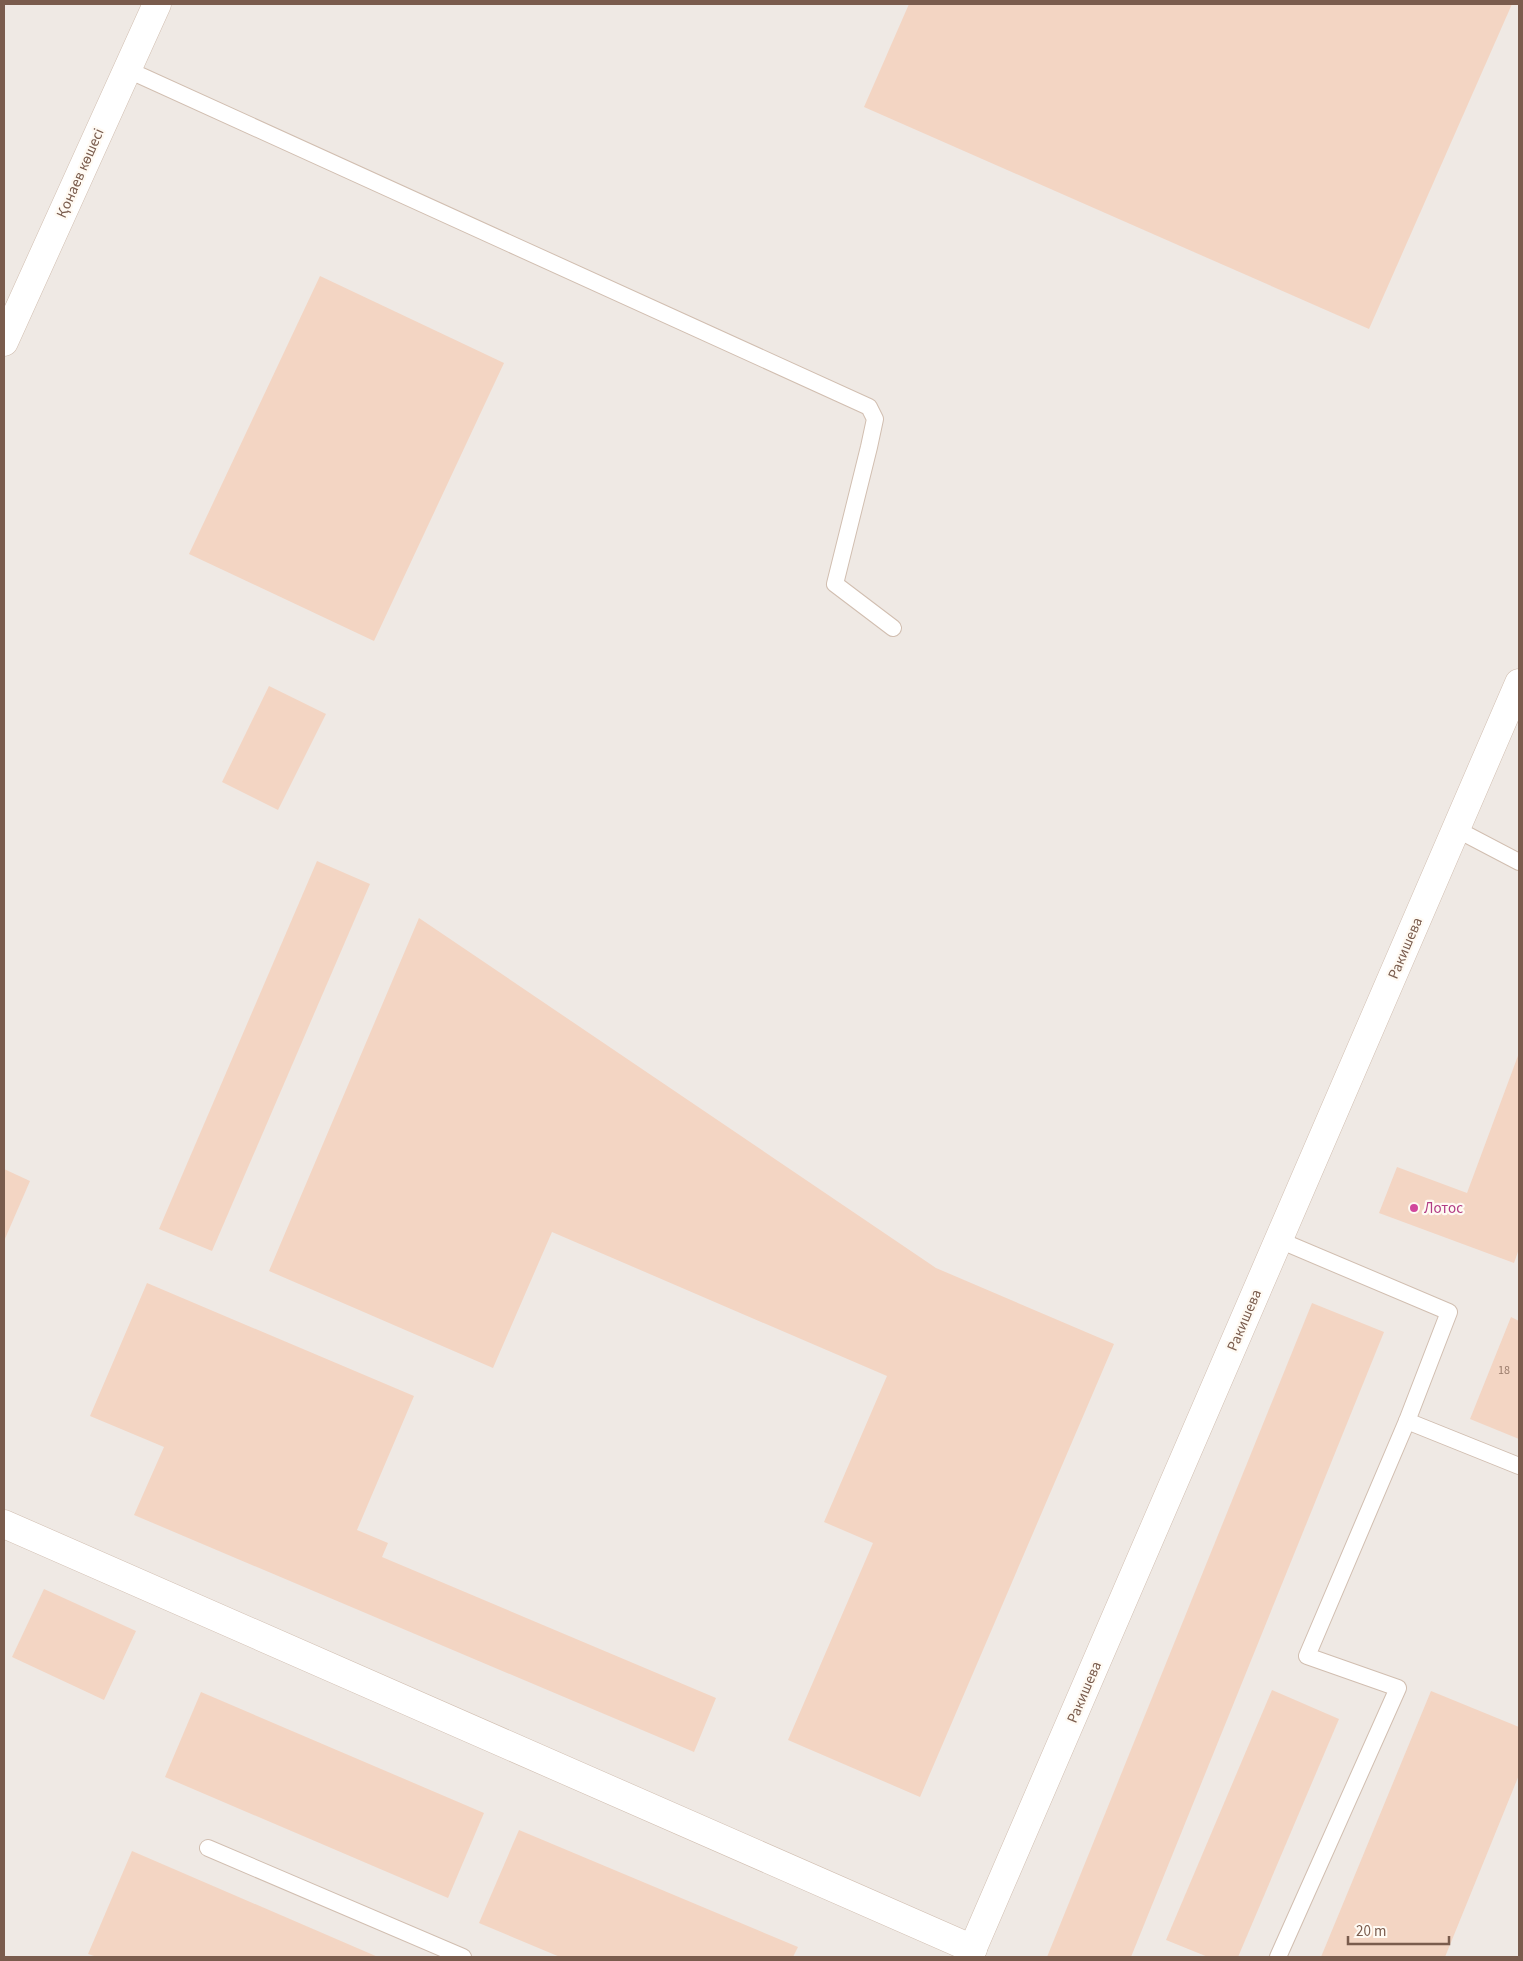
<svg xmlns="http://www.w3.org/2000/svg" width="1523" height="1961" viewBox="0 0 1523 1961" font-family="'Source Sans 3',sans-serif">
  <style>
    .industrial { fill: #efe9e4 }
    .building { fill: #f3d5c3 }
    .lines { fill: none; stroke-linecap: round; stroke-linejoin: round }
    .service-casing { stroke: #d1beb0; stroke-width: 18 }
    .minor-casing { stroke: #d1beb0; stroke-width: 29 }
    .tertiary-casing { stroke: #d1beb0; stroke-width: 29 }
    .service { stroke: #fff; stroke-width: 16 }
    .minor { stroke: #fff; stroke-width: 28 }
    .tertiary { stroke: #fff; stroke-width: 28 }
    .hotel-dot { fill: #d1479c; stroke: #fffaf3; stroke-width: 2 }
    .labels { text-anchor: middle; stroke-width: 4.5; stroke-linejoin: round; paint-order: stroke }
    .number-label { font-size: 12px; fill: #987a6a }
    .street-label { font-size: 15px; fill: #7a5c4d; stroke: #fffaf3 }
    .hotel-label { font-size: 15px; fill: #b23c85; stroke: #fffaf3; text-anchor: start }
  </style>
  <rect width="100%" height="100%" fill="#fdf6ec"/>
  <!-- industrial -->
  <rect class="industrial" x="4" y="4" width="1515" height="1953"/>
  <!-- building -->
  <g class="building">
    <polygon points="909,4 1512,4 1369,329 864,107"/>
    <polygon points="320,276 504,363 374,641 189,554"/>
    <polygon points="269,686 326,714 278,810 222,782"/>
    <polygon points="317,861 370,884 212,1251 159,1229"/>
    <polygon points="419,918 936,1268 1114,1344 920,1797 788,1740 873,1543 824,1522 887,1376 552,1232 493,1368 269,1271"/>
    <polygon points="1519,1053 1519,1249 1514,1263 1379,1213 1397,1167 1467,1193"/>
    <polygon points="4,1169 30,1181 4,1241"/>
    <polygon points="147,1283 414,1396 357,1530 388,1543 382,1557 716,1698 694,1752 134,1515 164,1447 90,1416"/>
    <polygon points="1312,1303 1384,1332 1131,1957 1047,1957"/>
    <polygon points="1511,1317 1519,1321 1519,1439 1470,1419"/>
    <polygon points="44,1589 136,1631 104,1700 12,1657"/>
    <polygon points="1272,1690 1339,1719 1238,1957 1208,1957 1166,1940"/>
    <polygon points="1431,1691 1519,1727 1519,1775 1445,1957 1321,1957"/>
    <polygon points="201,1692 484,1813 448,1898 165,1777"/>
    <polygon points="519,1830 798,1947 793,1957 560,1957 479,1923"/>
    <polygon points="132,1851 378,1957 97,1957 88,1954"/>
  </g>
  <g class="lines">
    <defs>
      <g id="service">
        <polyline points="126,69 869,407 875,419 869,447 835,584 893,628"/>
        <polyline points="1456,829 1519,862"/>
        <polyline points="1279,1240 1449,1312 1407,1421 1519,1466"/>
        <polyline points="208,1848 463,1957"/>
        <polyline points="1278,1957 1398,1688 1307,1656 1407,1421"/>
      </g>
      <polyline id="minor" points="4,1524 973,1949"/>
      <g id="tertiary">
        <polyline points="4,342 157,4"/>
        <polyline points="969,1957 1519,683"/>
      </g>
    </defs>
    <!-- service casing -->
    <use href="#service" class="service-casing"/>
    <!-- minor casing -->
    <use href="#minor" class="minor-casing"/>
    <!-- tertiary casing -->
    <use href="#tertiary" class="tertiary-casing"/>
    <!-- service -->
    <use href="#service" class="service"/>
    <!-- minor -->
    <use href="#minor" class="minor"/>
    <!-- tertiary -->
    <use href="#tertiary" class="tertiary"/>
  </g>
  <!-- markers -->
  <circle class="hotel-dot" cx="1414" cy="1208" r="5"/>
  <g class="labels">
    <!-- number labels -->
    <g class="number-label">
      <text x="1504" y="1374">18</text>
    </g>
    <!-- street labels -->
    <g class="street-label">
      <text transform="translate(80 173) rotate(-66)" y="5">Қонаев көшесі</text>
      <text transform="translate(1405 948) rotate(-67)" y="5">Ракишева</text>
      <text transform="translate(1244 1320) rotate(-67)" y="5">Ракишева</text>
      <text transform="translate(1084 1692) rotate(-67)" y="5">Ракишева</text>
    </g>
    <!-- hotel labels -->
    <g class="hotel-label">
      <text x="1424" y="1213">Лотос</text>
    </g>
  </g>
  <!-- border -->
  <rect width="1523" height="1961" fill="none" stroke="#7a5c4d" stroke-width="10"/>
  <!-- scale -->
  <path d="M1348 1936v8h101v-8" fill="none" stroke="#7a5c4d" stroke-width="2.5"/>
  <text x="1356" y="1936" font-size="15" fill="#7a5c4d" stroke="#fffaf3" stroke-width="4" paint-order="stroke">20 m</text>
</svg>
